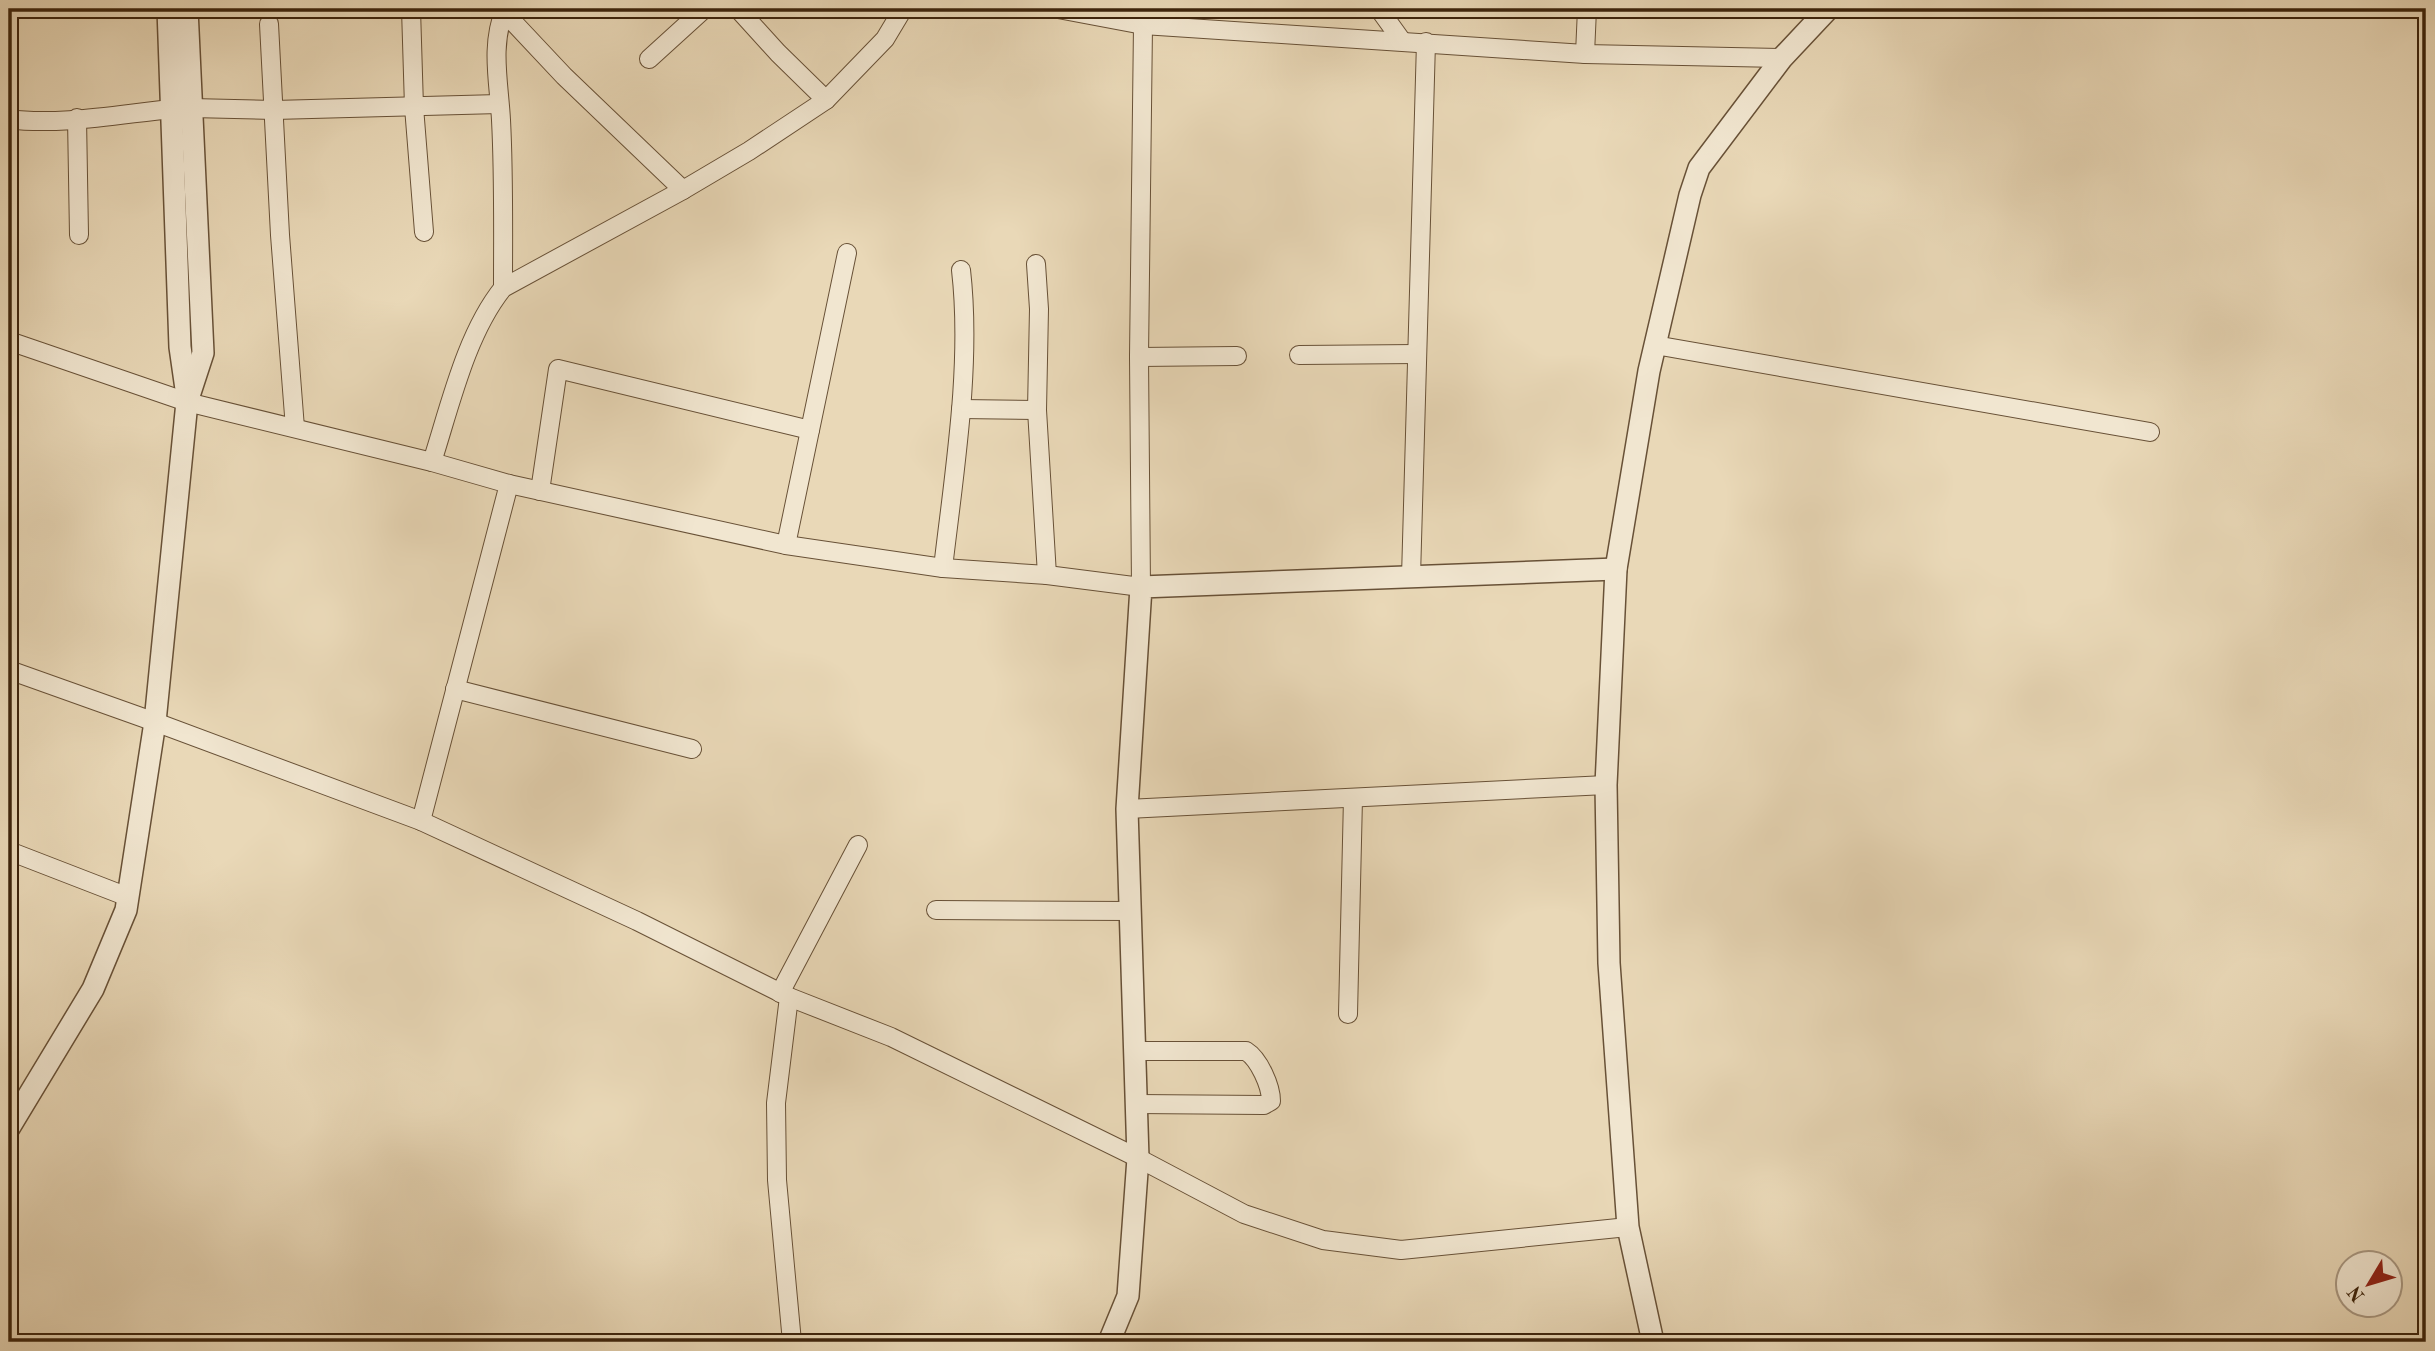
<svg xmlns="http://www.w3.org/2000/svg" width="2435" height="1351" viewBox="0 0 2435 1351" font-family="'Old Standard TT',serif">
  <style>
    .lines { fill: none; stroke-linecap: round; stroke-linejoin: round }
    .minor-casing { stroke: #685137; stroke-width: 20 }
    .tertiary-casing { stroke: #685137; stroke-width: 24 }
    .minor { stroke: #f1e6d0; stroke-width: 18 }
    .tertiary { stroke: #f1e6d0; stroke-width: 21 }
  </style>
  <rect width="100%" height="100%" fill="#e9d8b7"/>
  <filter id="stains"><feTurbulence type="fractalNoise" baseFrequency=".00286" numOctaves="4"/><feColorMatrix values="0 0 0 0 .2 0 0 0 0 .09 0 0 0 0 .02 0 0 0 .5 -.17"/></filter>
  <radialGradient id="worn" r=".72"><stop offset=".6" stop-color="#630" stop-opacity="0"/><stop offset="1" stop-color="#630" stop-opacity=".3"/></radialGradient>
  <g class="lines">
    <defs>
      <g id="minor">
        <polyline points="411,9 414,107 424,232"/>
        <polyline points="501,9 564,76 683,190"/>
        <polyline points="738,9 778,53 826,100"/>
        <polyline points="1058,9 1143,25 1585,54 1782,58"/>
        <polyline points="1379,9 1402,41"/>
        <polyline points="269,24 280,235 295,428"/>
        <polyline points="1585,54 1587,9"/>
        <polyline points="649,59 704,9"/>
        <polyline points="191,108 274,110 499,104"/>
        <polyline points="77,118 79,235"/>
        <path d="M 9,119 C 58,126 121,114 171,109"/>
        <polyline points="1036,264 1039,309 1037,410 1047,575"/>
        <path d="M 503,288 C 503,232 504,176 501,120 C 499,82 490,46 505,9"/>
        <polyline points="9,341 187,402 432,462 509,484 786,545 943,568 1047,575 1141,587 1139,357 1143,25"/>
        <polyline points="1655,345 2150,432"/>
        <polyline points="1299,355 1417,354"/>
        <polyline points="1139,357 1237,356"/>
        <polyline points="961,409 1037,410"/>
        <path d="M 432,462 C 450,406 466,334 503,288 L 683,190 L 749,151 L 826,100 L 885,39 L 903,9"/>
        <polyline points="540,491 558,369 810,430"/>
        <polyline points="786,545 847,253"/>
        <path d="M 943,568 C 954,473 972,365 961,270"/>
        <polyline points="1411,577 1426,42"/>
        <polyline points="9,670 155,722 421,821 637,921 789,997 891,1037 1138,1158 1244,1214 1323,1240 1401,1250 1628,1227"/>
        <polyline points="455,689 692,749"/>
        <polyline points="1127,809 1606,785"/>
        <polyline points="421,821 509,484"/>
        <polyline points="9,851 128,897"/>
        <polyline points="936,910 1129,911"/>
        <polyline points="780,993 858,845"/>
        <polyline points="789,997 776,1103 777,1180 792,1342"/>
        <polyline points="1348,1014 1353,798"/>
        <path d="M 1134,1051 L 1246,1051 C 1259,1059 1271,1086 1271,1101 L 1264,1105 L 1136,1104"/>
      </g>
      <g id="tertiary">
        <polyline points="168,9 180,347 187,396"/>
        <polyline points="9,1128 93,989 126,910 155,722 187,402 203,353 187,9"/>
        <polyline points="1109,1342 1128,1296 1138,1158 1127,809 1141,587 1616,569"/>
        <polyline points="1653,1342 1628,1227 1609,963 1606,785 1616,569 1649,371 1690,195 1699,168 1782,58 1828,9"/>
      </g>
    </defs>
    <!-- minor casing -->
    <use href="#minor" class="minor-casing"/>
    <!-- tertiary casing -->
    <use href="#tertiary" class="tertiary-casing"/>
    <!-- minor -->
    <use href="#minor" class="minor"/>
    <!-- tertiary -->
    <use href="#tertiary" class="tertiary"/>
  </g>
  <!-- margin -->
  <rect width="2435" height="1351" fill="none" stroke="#e9d8b7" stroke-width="35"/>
  <rect x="10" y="10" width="2414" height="1330" fill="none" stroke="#3d240c" stroke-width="3.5"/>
  <rect x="18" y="18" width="2400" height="1316" fill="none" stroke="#3d240c" stroke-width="2"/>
  <!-- north arrow -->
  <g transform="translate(2369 1284) rotate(232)"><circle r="33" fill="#f1e6d0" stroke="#a99882" stroke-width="2"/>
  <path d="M0-5L12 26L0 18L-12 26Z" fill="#8f2418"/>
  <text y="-10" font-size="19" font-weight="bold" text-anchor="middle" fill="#3d240c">N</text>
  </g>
  <rect width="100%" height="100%" filter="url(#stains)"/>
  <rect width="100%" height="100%" fill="url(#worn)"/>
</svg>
